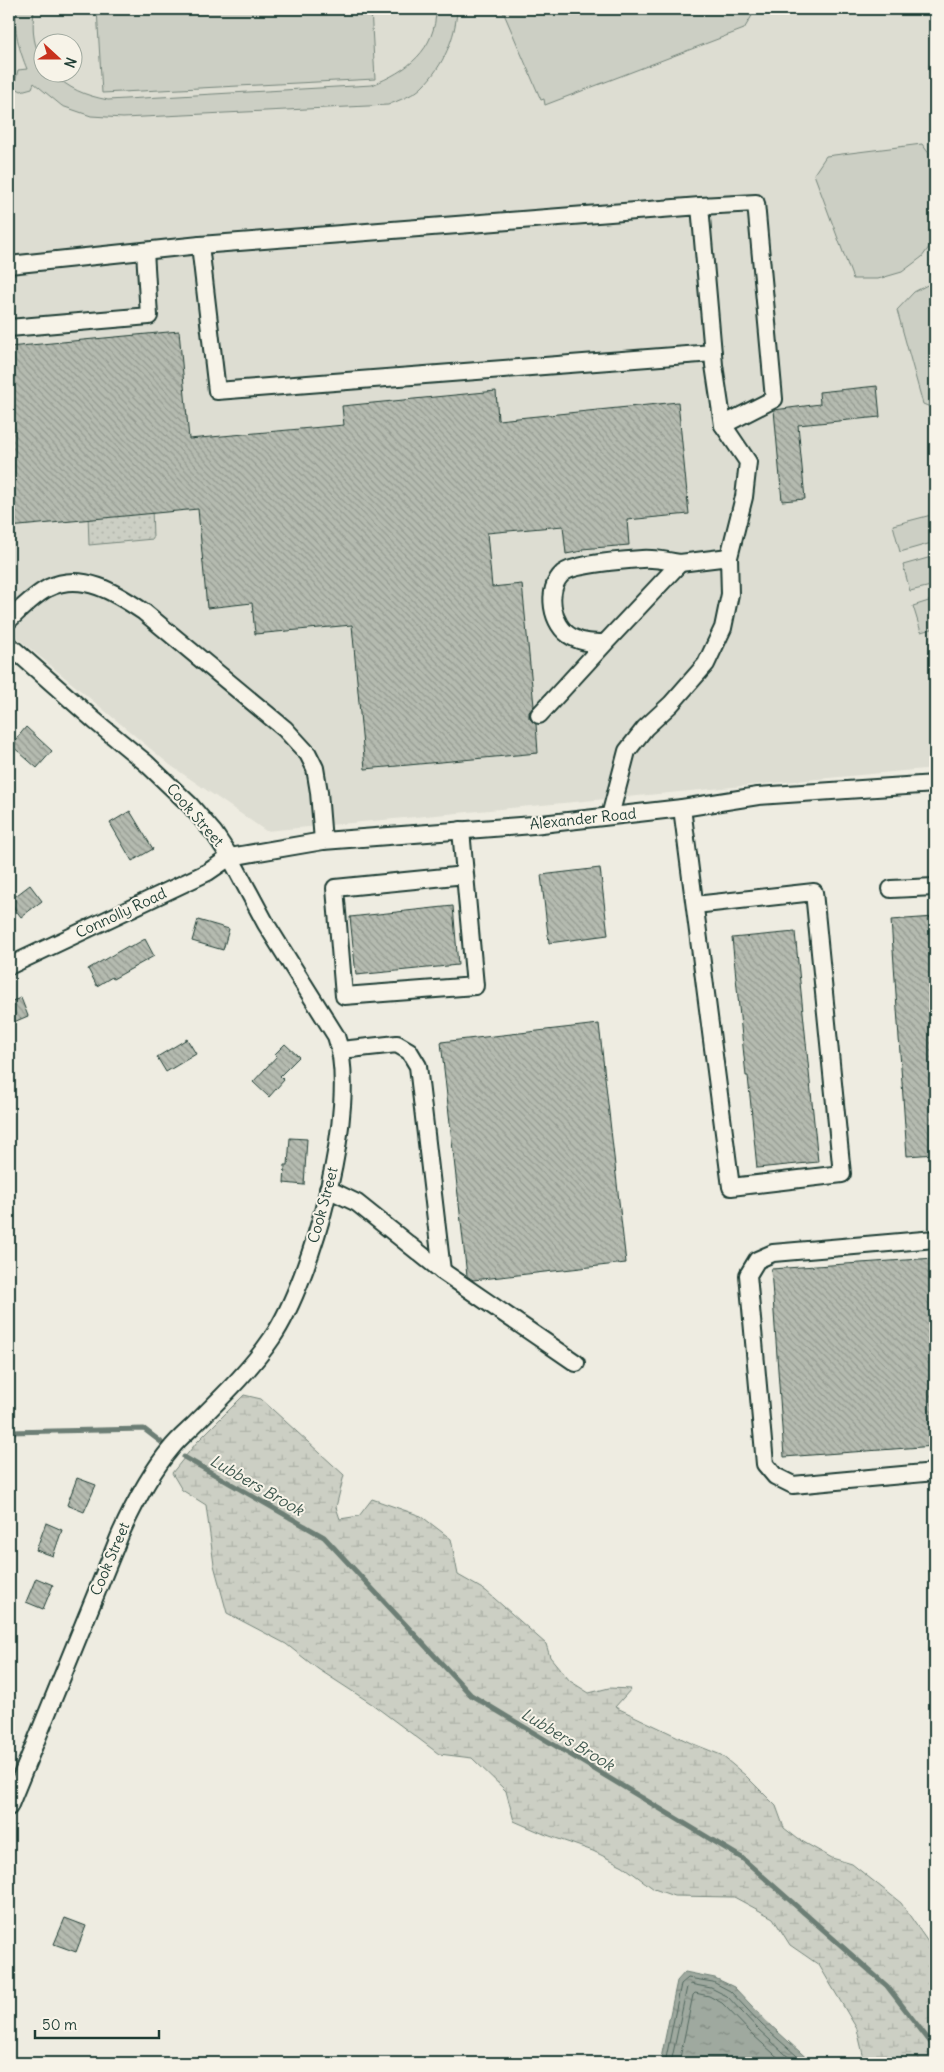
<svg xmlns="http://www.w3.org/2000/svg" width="944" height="2072" viewBox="0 0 944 2072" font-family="Delius,sans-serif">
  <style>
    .built { fill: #ddddd2; fill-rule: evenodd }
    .grass { fill: url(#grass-dots); stroke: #76867c }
    .wetland { fill: url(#wetland-marsh); stroke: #76867c }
    .pitch { fill: #cccfc4; stroke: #76867c }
    .water { fill: url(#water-ripples); stroke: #6c7e74 }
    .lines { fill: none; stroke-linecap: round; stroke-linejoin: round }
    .shore { stroke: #52685f; stroke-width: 1 }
    .stream { stroke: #6c7e74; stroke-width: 5 }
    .building { fill: url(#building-back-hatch); stroke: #1f3d34 }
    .minor-casing { stroke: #1f3d34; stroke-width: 20 }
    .minor { stroke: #f7f3e8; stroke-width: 16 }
    .labels { text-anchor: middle; stroke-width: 4; stroke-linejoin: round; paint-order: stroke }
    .street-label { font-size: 15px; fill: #1f3d34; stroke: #f7f3e8 }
    .water-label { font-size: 16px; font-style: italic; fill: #3f584f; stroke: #f7f3e8 }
  </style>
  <defs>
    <pattern id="grass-dots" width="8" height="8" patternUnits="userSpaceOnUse" patternTransform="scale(1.25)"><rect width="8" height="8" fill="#cccfc4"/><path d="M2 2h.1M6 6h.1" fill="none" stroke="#afb3a9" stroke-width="1.8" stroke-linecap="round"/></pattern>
    <pattern id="wetland-marsh" width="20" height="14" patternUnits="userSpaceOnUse" patternTransform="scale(1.25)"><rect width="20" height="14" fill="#cccfc4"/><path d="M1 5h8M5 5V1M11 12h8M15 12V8" fill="none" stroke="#afb3a9"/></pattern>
    <pattern id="water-ripples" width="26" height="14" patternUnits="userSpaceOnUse" patternTransform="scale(1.25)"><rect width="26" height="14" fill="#9fa99f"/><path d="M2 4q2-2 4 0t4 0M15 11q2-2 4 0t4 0" fill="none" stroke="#818b82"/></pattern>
    <pattern id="building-back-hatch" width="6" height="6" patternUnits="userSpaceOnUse" patternTransform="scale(1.25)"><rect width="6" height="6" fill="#b5bbb0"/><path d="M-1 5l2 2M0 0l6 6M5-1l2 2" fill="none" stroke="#939990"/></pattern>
  </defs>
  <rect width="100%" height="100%" fill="#eeece1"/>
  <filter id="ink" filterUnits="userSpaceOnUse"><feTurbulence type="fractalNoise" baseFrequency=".02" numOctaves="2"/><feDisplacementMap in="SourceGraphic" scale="10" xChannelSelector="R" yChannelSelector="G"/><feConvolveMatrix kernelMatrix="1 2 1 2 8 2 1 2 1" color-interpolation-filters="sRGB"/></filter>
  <g filter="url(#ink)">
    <!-- built -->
    <path class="built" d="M 9,9 L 935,9 L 935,768 L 266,831 L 170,765 L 9,631 ZM 42,42 L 72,42 L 72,72 L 42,72 Z"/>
    <!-- grass -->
    <polygon class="grass" points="152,506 153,539 89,545 88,514"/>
    <!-- wetland -->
    <polygon class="wetland" points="244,1395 261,1399 344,1475 336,1507 340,1519 359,1516 372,1499 421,1516 451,1539 458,1575 486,1591 546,1644 550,1657 570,1681 589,1693 609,1688 631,1689 615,1707 691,1743 721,1755 745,1775 776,1806 784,1828 798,1839 832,1858 852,1864 901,1903 930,1945 935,1949 935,2063 865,2063 857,2029 819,1965 790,1945 773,1918 734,1897 674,1896 654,1889 623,1866 593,1851 544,1834 514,1821 506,1791 472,1758 439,1754 372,1704 318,1669 286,1644 227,1613 214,1565 206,1505 182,1490 172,1473 197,1442"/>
    <!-- pitch -->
    <g class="pitch">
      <path d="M 17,9 L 34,9 C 33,22 32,36 37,49 C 41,58 42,62 42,72 L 52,73 C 70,89 83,95 108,100 L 372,85 C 407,71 436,50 436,9 L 457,9 C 456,37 443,66 423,86 C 415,95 399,100 388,105 L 123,118 L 91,116 L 62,106 L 34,83 L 32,88 L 21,91 L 14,87 L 18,70 L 27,69 C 20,52 12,27 17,9 Z"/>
      <polygon points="97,9 371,9 375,79 102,93"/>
      <polygon points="502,9 756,9 744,29 545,105 544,99 541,100"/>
      <polygon points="922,144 935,162 935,239 922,257 902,272 878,279 853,279 814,174 826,156"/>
      <polygon points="935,281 935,409 923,404 897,310 914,292"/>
      <polygon points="935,514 935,542 900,552 893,525"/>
      <polygon points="935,556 935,585 910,591 903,565"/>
      <polygon points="935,599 935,628 921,632 913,606"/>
    </g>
    <!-- water -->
    <polygon class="water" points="685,1972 715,1978 734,1987 766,2021 812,2063 660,2063 677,1981"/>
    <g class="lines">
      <!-- shore -->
      <g class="shore">
        <polyline points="665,2063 681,1984 688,1978 713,1982 730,1991 762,2025 805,2063"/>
        <polyline points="671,2063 687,1987 690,1984 711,1988 727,1996 758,2029 795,2063"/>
        <polyline points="679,2063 693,1995 695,1993 709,1996 722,2003 753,2035 784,2063"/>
      </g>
      <!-- stream -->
      <g class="stream">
        <polyline points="9,1432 144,1429 161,1442"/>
        <polyline points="184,1457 324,1537 471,1695 742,1858 887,1986 935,2048"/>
      </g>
    </g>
    <!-- building -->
    <g class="building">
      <polygon points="179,331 189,439 344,425 342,406 496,391 498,420 678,402 689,514 627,520 629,545 582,549 582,551 566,554 563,526 487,533 492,587 522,584 534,706 529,712 529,718 536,724 538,753 365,769 352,625 255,634 252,603 207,608 198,509 9,527 9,347"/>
      <polygon points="877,386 880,417 798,425 805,499 782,501 774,410 820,404 819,392"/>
      <polygon points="26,727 52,751 37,768 11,745"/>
      <polygon points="130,811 153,849 132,861 110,823"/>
      <polygon points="600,868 608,935 549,943 541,875"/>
      <polygon points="30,885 42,901 21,917 9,901"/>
      <polygon points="453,906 458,965 356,975 350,917"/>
      <polygon points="935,917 935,1154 907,1156 891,920"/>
      <polygon points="198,920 229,929 223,950 192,941"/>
      <polygon points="795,932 818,1162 757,1168 748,1076 746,1076 732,938"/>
      <polygon points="145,939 154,956 113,979 112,977 97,986 88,969 128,946 129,948"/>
      <polygon points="21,998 28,1016 9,1024 9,1002"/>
      <polygon points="599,1024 626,1263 473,1280 467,1276 441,1042"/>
      <polygon points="187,1039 196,1054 166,1072 157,1057"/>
      <polygon points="285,1044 299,1057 280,1076 284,1080 269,1097 253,1082 277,1056 275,1054"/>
      <polygon points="290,1138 307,1139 304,1185 284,1183 285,1165 288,1165"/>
      <polygon points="935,1258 935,1446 784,1457 771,1269"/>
      <polygon points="77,1478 96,1485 84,1512 67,1505"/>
      <polygon points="46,1523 62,1530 53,1556 36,1550"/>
      <polygon points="36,1578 53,1585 43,1609 26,1602"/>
      <polygon points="65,1918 86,1926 76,1952 54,1944"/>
    </g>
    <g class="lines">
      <defs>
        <g id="minor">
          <polyline points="700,206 756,203 774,399 723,425"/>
          <polyline points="200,245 217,391 713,353"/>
          <polyline points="9,265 200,245 700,206 714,365 723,425 748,462 744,497 729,557"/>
          <polyline points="9,328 149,316 145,251"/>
          <path d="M 9,620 C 21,609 33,596 48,588 C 82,571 116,593 144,612 L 285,729 L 308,754 L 315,768 L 319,792 L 323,841"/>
          <path d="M 9,645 L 95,721 L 146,763 L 190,805 L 214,833 L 230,857 L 266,924 L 336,1036 C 361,1104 312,1279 272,1338 C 251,1369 223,1396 196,1423 C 188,1431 179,1438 172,1447 C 150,1473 134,1504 120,1535 L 9,1807"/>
          <path d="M 539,715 L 605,643 C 593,643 583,643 572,637 C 551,626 545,589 563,573 C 574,564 626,560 642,559 C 654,558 668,561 680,563 L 605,643"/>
          <polyline points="682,808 731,1187 842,1174 814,892 695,905"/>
          <polyline points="610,816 627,751 645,728 671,704 706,664 723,628 730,594 729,557 680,563"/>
          <polyline points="461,830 475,986 344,996 335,888 465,875"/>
          <polyline points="891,889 935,887"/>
          <polyline points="9,966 208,872 230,857 323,841 533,825 682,808 758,796 935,784"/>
          <polyline points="341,1050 397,1044 409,1051 418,1066 442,1271"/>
          <polyline points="328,1189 357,1203 442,1271 576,1363"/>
          <polyline points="935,1239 773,1253 757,1260 748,1275 765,1464 775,1476 793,1485 935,1472"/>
        </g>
      </defs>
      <!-- minor casing -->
      <use href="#minor" class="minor-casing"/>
      <!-- minor -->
      <use href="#minor" class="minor"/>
    </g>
  </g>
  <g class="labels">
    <!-- street labels -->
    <g class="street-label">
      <text transform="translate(195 815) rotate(49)" y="5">Cook Street</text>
      <text transform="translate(583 819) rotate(-6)" y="5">Alexander Road</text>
      <text transform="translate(121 913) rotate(-25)" y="5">Connolly Road</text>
      <text transform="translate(323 1205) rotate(-75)" y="5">Cook Street</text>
      <text transform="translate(110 1559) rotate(-67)" y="5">Cook Street</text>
    </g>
    <!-- water labels -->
    <g class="water-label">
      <text transform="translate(257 1485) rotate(30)" y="6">Lubbers Brook</text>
      <text transform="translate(568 1739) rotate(31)" y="6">Lubbers Brook</text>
    </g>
  </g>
  <!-- margin -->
  <rect width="944" height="2072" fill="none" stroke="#f7f3e8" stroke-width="30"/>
  <rect x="15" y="15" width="914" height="2042" fill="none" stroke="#1f3d34" stroke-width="2" filter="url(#ink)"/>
  <!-- north arrow -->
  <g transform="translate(58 58) rotate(111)"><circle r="24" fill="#f7f3e8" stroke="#a1aaa0"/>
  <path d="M0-4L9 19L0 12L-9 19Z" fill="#c8321e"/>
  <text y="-8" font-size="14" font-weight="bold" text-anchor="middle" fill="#1f3d34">N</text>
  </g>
  <!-- scale -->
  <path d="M35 2030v8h124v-8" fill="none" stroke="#1f3d34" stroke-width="2.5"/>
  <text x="42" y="2030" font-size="15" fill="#1f3d34" stroke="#f7f3e8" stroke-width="4" paint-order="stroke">50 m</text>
</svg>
